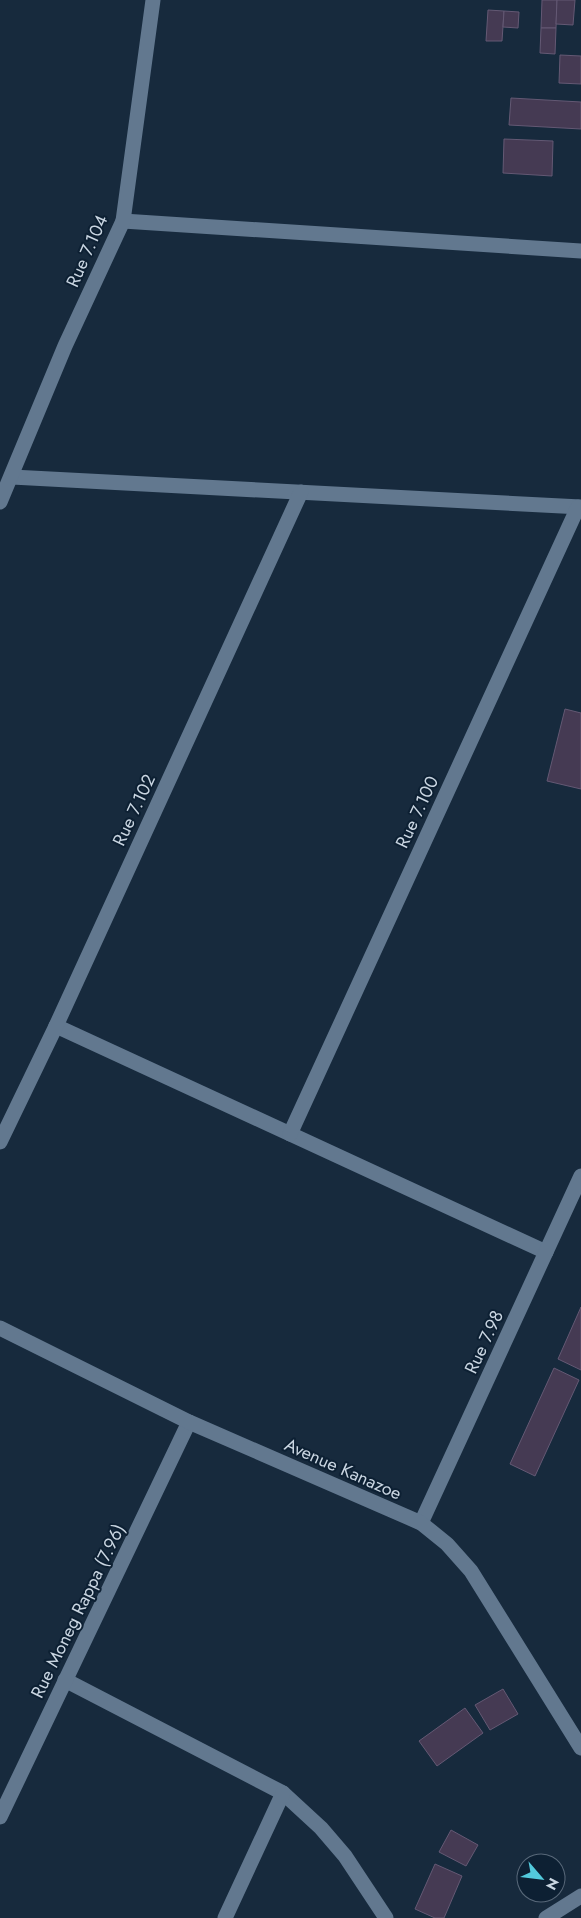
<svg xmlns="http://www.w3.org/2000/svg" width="581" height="1918" viewBox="0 0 581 1918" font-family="Jost,sans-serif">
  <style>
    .building { fill: #453a53; stroke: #645974 }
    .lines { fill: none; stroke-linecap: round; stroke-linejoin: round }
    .street { stroke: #62788f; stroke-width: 15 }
    .secondary { stroke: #62788f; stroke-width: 15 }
    .labels { text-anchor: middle; stroke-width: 4; stroke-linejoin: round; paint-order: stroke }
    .street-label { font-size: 18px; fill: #c9d5e1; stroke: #0d2033 }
  </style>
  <rect width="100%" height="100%" fill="#172a3d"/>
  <!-- building -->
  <g class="building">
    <polygon points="542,0 557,0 556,28 541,28"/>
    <polygon points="557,0 575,0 573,25 556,24"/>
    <polygon points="488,10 504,11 502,41 486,41"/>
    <polygon points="504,11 519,12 518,28 503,27"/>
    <polygon points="541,28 556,28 555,54 540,53"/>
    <polygon points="560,55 581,56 581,84 559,83"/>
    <polygon points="511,98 581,102 581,129 509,125"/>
    <polygon points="504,139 553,141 552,176 503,173"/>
    <polygon points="565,709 581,713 581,789 547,781"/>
    <polygon points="581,1307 581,1370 558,1359"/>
    <polygon points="554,1368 579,1380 535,1476 510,1464"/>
    <polygon points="503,1689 518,1714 490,1730 475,1705"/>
    <polygon points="465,1708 483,1733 437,1766 419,1741"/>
    <polygon points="451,1830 478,1845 466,1866 439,1852"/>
    <polygon points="435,1864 462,1876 444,1918 435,1918 415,1909"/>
  </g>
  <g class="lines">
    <!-- street -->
    <g class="street">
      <polyline points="123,221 581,251"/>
      <polyline points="12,477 581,507"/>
      <polyline points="0,502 65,346 123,221 153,0"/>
      <polyline points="56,1026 546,1252"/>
      <polyline points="290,1134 578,507"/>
      <polyline points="0,1142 56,1026 301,492"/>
      <polyline points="421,1523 581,1176"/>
      <polyline points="65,1680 283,1793 321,1828 345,1856 386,1918"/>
      <polyline points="0,1817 189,1422"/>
      <polyline points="225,1918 283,1793"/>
      <polyline points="546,1918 581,1896"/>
    </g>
    <!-- secondary -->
    <polyline class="secondary" points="0,1328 189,1422 421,1523 447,1544 471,1571 581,1748"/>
  </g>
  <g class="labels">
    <!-- street labels -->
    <g class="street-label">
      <text transform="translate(87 251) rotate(-66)" y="6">Rue 7.104</text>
      <text transform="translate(134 810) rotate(-65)" y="6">Rue 7.102</text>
      <text transform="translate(417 812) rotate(-65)" y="6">Rue 7.100</text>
      <text transform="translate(484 1342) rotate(-65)" y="6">Rue 7.98</text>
      <text transform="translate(343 1469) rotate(24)" y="6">Avenue Kanazoe</text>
      <text transform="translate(78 1611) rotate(-64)" y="6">Rue Moneg Rappa (7.96)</text>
    </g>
  </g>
  <!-- north arrow -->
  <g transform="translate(541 1878) rotate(118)"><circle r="24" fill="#0d2033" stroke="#586879"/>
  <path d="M0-4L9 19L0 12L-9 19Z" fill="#53cadc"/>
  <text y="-8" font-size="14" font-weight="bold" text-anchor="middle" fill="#c9d5e1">N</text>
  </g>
</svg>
